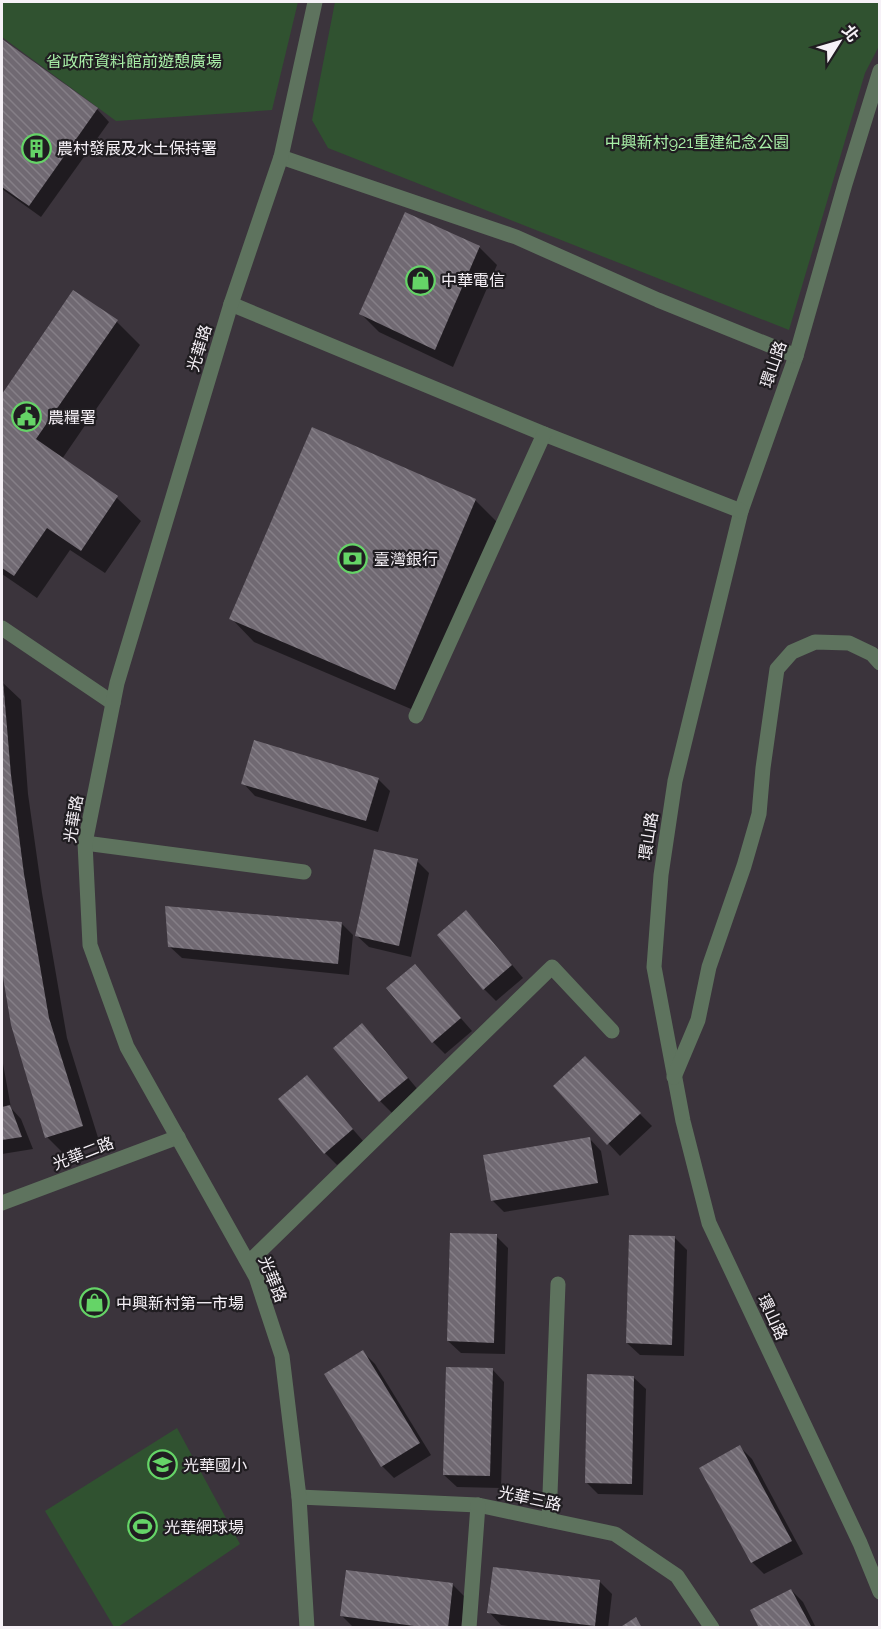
<svg xmlns="http://www.w3.org/2000/svg" width="881" height="1629" viewBox="0 0 881 1629" font-family="Raleway,'Noto Sans TC',sans-serif">
  <style>
    .green { fill: #305230 }
    .shadow { fill: #0007 }
    .building { fill: url(#building-back-hatch) }
    .lines { fill: none; stroke-linecap: round; stroke-linejoin: round }
    .minor { stroke: #5e735e; stroke-width: 15 }
    .labels { text-anchor: middle; stroke-width: 4.5; stroke-linejoin: round; paint-order: stroke }
    .park-label { font-size: 16px; fill: #a8efa7; stroke: #201d21 }
    .poi-label { font-size: 16px; fill: #f6f1f7; stroke: #201d21; text-anchor: start }
    .street-label { font-size: 16px; fill: #f6f1f7; stroke: #201d21 }
  </style>
  <defs>
    <pattern id="building-back-hatch" width="6" height="6" patternUnits="userSpaceOnUse" patternTransform="scale(1.5)"><rect width="6" height="6" fill="#706972"/><path d="M-1 5l2 2M0 0l6 6M5-1l2 2" fill="none" stroke="#857f87"/></pattern>
  </defs>
  <rect width="100%" height="100%" fill="#3b343c"/>
  <!-- green -->
  <g class="green">
    <polygon points="2,2 298,2 272,110 116,121 2,37"/>
    <polygon points="335,2 879,2 879,46 865,73 789,330 328,148 312,120"/>
    <polygon points="177,1428 240,1544 118,1627 114,1627 45,1511"/>
  </g>
  <!-- shadow -->
  <g class="shadow">
    <polygon points="2,41 97,109 109,122 41,217 2,189"/>
    <polygon points="479,247 497,265 453,367 379,332 361,314"/>
    <polygon points="74,292 117,322 140,345 62,459 117,498 141,521 105,573 70,550 37,598 2,574 2,397"/>
    <polygon points="312,429 476,501 499,524 418,712 254,642 231,618"/>
    <polygon points="2,682 21,700 28,794 42,893 67,1038 100,1144 65,1155 47,1137 13,1025 2,962"/>
    <polygon points="378,779 390,791 378,832 255,796 243,783"/>
    <polygon points="417,861 429,873 411,957 369,947 356,935"/>
    <polygon points="341,923 353,935 349,975 182,958 169,946"/>
    <polygon points="478,924 523,978 496,1001 484,989"/>
    <polygon points="415,966 472,1031 445,1054 433,1042"/>
    <polygon points="374,1037 419,1091 392,1113 380,1101"/>
    <polygon points="2,1058 11,1108 21,1119 33,1149 2,1154"/>
    <polygon points="584,1058 652,1126 620,1156 555,1086"/>
    <polygon points="307,1077 364,1142 337,1165 325,1153"/>
    <polygon points="589,1138 601,1151 609,1195 504,1212 492,1200"/>
    <polygon points="496,1236 508,1248 505,1354 461,1353 448,1341"/>
    <polygon points="675,1238 687,1250 684,1356 640,1355 627,1343"/>
    <polygon points="363,1352 375,1364 431,1455 394,1478 382,1466"/>
    <polygon points="492,1369 504,1382 501,1488 457,1487 444,1475"/>
    <polygon points="633,1377 646,1389 643,1495 598,1494 586,1482"/>
    <polygon points="740,1447 752,1459 803,1554 764,1574 752,1562"/>
    <polygon points="599,1581 612,1594 608,1628 524,1628 501,1625 489,1612"/>
    <polygon points="453,1585 465,1597 461,1628 354,1628 342,1616"/>
    <polygon points="791,1590 803,1602 816,1628 761,1628"/>
  </g>
  <!-- building -->
  <g class="building">
    <polygon points="2,39 98,108 29,206 2,187"/>
    <polygon points="405,212 480,246 435,350 359,314"/>
    <polygon points="73,290 118,320 36,439 118,496 81,551 47,528 14,576 2,568 2,394"/>
    <polygon points="312,427 476,499 395,690 229,619"/>
    <polygon points="2,680 3,680 11,775 24,874 49,1018 83,1126 45,1138 11,1025 2,971"/>
    <polygon points="254,740 379,778 366,821 241,784"/>
    <polygon points="374,849 418,859 399,946 355,936"/>
    <polygon points="165,906 342,922 338,964 168,947"/>
    <polygon points="466,910 512,965 483,990 437,935"/>
    <polygon points="415,964 461,1018 432,1043 386,988"/>
    <polygon points="362,1023 408,1078 379,1102 333,1048"/>
    <polygon points="585,1056 641,1113 607,1145 553,1086"/>
    <polygon points="307,1075 353,1129 324,1154 278,1099"/>
    <polygon points="10,1105 22,1137 2,1140 2,1107"/>
    <polygon points="590,1137 598,1183 491,1201 483,1155"/>
    <polygon points="450,1233 497,1234 494,1343 447,1341"/>
    <polygon points="629,1235 675,1236 672,1345 626,1343"/>
    <polygon points="363,1350 420,1443 381,1467 324,1374"/>
    <polygon points="446,1367 493,1368 490,1476 443,1475"/>
    <polygon points="587,1374 634,1376 632,1484 585,1483"/>
    <polygon points="740,1445 792,1541 751,1563 699,1468"/>
    <polygon points="493,1567 600,1580 595,1626 487,1613"/>
    <polygon points="346,1570 453,1583 448,1628 429,1628 340,1616"/>
    <polygon points="791,1589 812,1628 759,1628 750,1610"/>
    <polygon points="636,1617 642,1628 619,1628"/>
  </g>
  <g class="lines">
    <!-- minor -->
    <g class="minor">
      <polyline points="880,71 845,184 796,356 741,511 675,781 661,875 654,967 683,1121 709,1223 860,1543 880,1592"/>
      <polyline points="281,157 516,237 658,300 796,356"/>
      <polyline points="231,304 544,434 741,511"/>
      <polyline points="2,628 113,703"/>
      <polyline points="416,716 544,434"/>
      <polyline points="85,843 304,872"/>
      <polyline points="674,1077 698,1020 709,967 744,866 759,814 763,768 777,669 792,652 815,642 849,643 872,654 880,663"/>
      <polyline points="2,1203 178,1137"/>
      <polyline points="249,1262 552,967 612,1031"/>
      <polyline points="299,1497 478,1505 615,1534 677,1576 712,1628"/>
      <polyline points="549,1520 558,1284"/>
      <polyline points="307,1628 299,1497 282,1356 256,1277 127,1047 90,945 85,843 117,683 231,304 281,157 315,2"/>
      <polyline points="469,1628 478,1505"/>
    </g>
  </g>
  <!-- icons -->
  <defs>
    <symbol id="building-ring" viewBox="-11 -11 22 22"><circle r="9.5" fill="#201d21" stroke="#65d467" stroke-width="1.5"/><path d="M-4-6H4V6H1V3H-1V6H-4ZM-2.5-4.3h1.7v1.8h-1.7ZM.8-4.3h1.7v1.8H.8ZM-2.5-1h1.7V.8h-1.7ZM.8-1h1.7V.8H.8Z" fill="#65d467"/></symbol>
    <symbol id="shop-ring" viewBox="-11 -11 22 22"><circle r="9.5" fill="#201d21" stroke="#65d467" stroke-width="1.5"/><path d="M-5-2.5h2.3a2.7 3.5 0 0 1 5.4 0H5L5.5 6h-11ZM-1.5-2.5h3a1.5 2.3 0 0 0-3 0Z" fill="#65d467"/></symbol>
    <symbol id="civic-ring" viewBox="-11 -11 22 22"><circle r="9.5" fill="#201d21" stroke="#65d467" stroke-width="1.5"/><path d="M-.6-6.5H3V-4.5H.6V-3L4-1V1h2V6H-6V1h2V-1L-.6-3ZM-1.2 2.5V6h2.4V2.5Z" fill="#65d467"/></symbol>
    <symbol id="bank-ring" viewBox="-11 -11 22 22"><circle r="9.5" fill="#201d21" stroke="#65d467" stroke-width="1.5"/><path d="M-6-4H6V4H-6ZM0-2.3a2.3 2.3 0 1 0 0 4.6a2.3 2.3 0 1 0 0-4.6Z" fill="#65d467"/></symbol>
    <symbol id="school-ring" viewBox="-11 -11 22 22"><circle r="9.5" fill="#201d21" stroke="#65d467" stroke-width="1.5"/><path d="M0-5L7-2L0 1L-7-2ZM-4 1L0 2.5L4 1V4Q0 6-4 4Z" fill="#65d467"/></symbol>
    <symbol id="stadium-ring" viewBox="-11 -11 22 22"><circle r="9.5" fill="#201d21" stroke="#65d467" stroke-width="1.5"/><path d="M0-5a6.5 5 0 1 0 0 10a6.5 5 0 1 0 0-10ZM-3.5-1.8h7v3.6h-7Z" fill="#65d467"/></symbol>
  </defs>
  <g fill-rule="evenodd">
    <use href="#building-ring" x="20" y="132" width="33" height="33"/>
    <use href="#shop-ring" x="404" y="264" width="33" height="33"/>
    <use href="#civic-ring" x="10" y="400" width="33" height="33"/>
    <use href="#bank-ring" x="336" y="542" width="33" height="33"/>
    <use href="#shop-ring" x="78" y="1286" width="33" height="33"/>
    <use href="#school-ring" x="146" y="1448" width="33" height="33"/>
    <use href="#stadium-ring" x="126" y="1510" width="33" height="33"/>
  </g>
  <g class="labels">
    <!-- park labels -->
    <g class="park-label">
      <text x="134" y="67">省政府資料館前遊憩廣場</text>
      <text x="697" y="148">中興新村921重建紀念公園</text>
    </g>
    <!-- poi labels -->
    <g class="poi-label">
      <text x="57" y="154">農村發展及水土保持署</text>
      <text x="441" y="286">中華電信</text>
      <text x="48" y="423">農糧署</text>
      <text x="374" y="565">臺灣銀行</text>
      <text x="116" y="1309">中興新村第一市場</text>
      <text x="183" y="1471">光華國小</text>
      <text x="164" y="1533">光華網球場</text>
    </g>
    <!-- street labels -->
    <g class="street-label">
      <text transform="translate(199 348) rotate(-73)" y="6">光華路</text>
      <text transform="translate(773 364) rotate(-71)" y="6">環山路</text>
      <text transform="translate(73 819) rotate(-81)" y="6">光華路</text>
      <text transform="translate(648 836) rotate(-81)" y="6">環山路</text>
      <text transform="translate(83 1153) rotate(-21)" y="6">光華二路</text>
      <text transform="translate(273 1279) rotate(68)" y="6">光華路</text>
      <text transform="translate(773 1317) rotate(65)" y="6">環山路</text>
      <text transform="translate(530 1498) rotate(12)" y="6">光華三路</text>
    </g>
  </g>
  <!-- border -->
  <rect width="881" height="1629" fill="none" stroke="#f6f1f7" stroke-width="6"/>
  <!-- north arrow -->
  <g transform="translate(839 42) rotate(53)" stroke="#201d21" stroke-width="4.5" paint-order="stroke">
  <path d="M0-4.5L10 22L0 15L-10 22Z" fill="#f6f1f7"/>
  <text y="-9" font-size="16" font-weight="bold" text-anchor="middle" fill="#f6f1f7">北</text>
  </g>
</svg>
